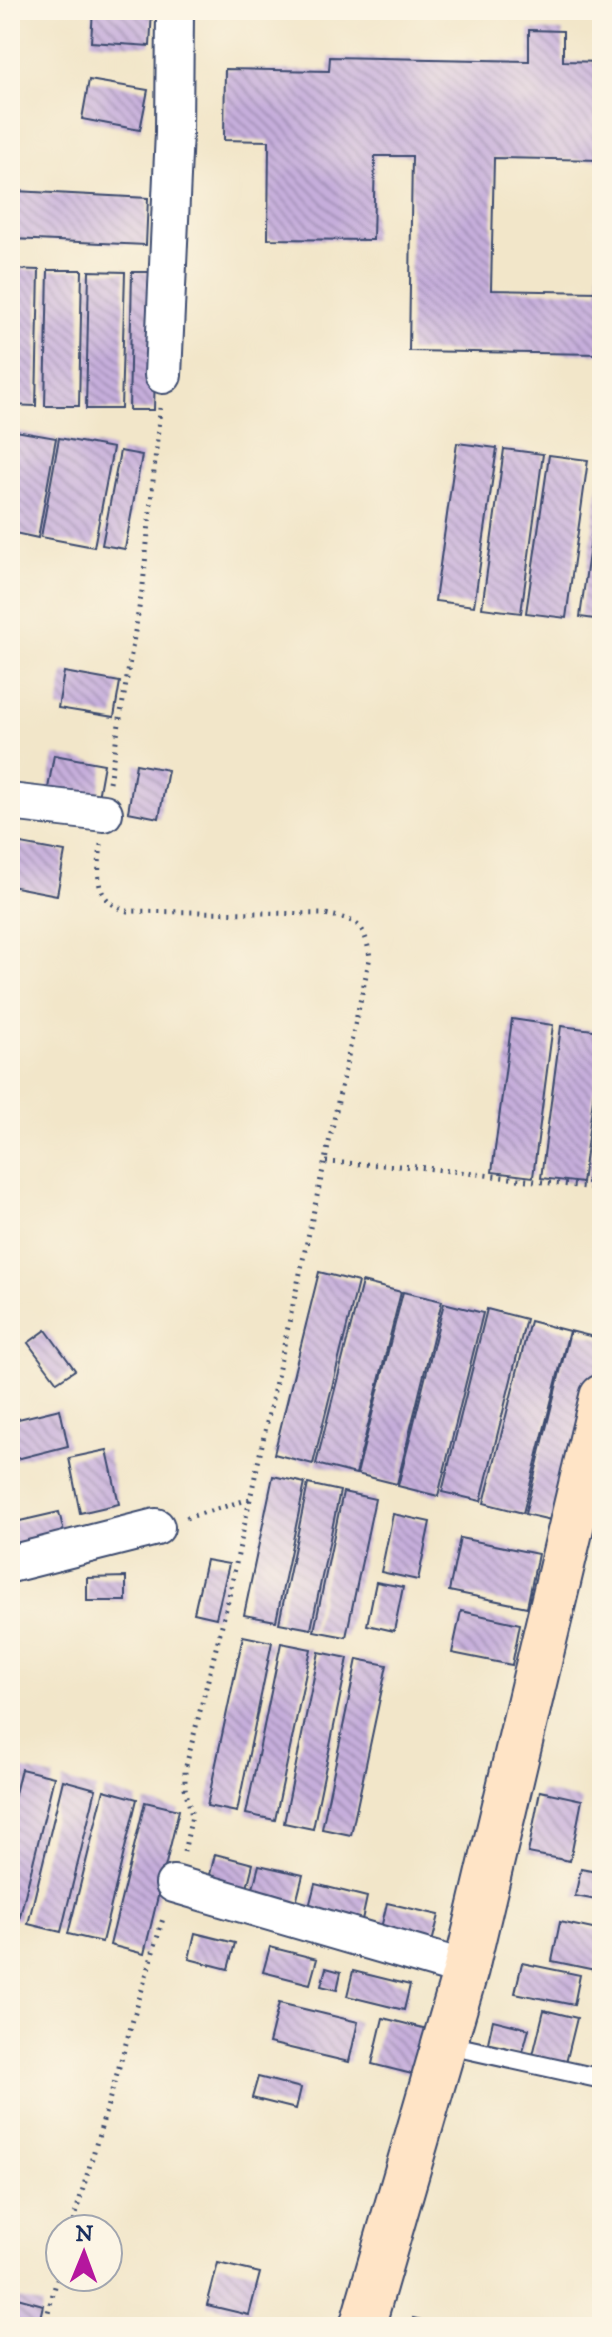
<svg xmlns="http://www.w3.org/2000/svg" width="612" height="2337" viewBox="0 0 612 2337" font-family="'IM FELL DW Pica',serif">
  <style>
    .building { fill: url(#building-back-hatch) }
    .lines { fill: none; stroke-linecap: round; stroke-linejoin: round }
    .lane-casing { stroke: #3b4a6e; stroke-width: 22 }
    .street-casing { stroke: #3b4a6e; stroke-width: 40 }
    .secondary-casing { stroke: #3b4a6e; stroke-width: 48 }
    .path { stroke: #3b4a6e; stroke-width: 5; stroke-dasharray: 2 6; stroke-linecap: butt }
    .lane { stroke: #fff; stroke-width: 18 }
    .street { stroke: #fff; stroke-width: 36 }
    .secondary { stroke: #ffe4c6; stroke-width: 44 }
  </style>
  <defs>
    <pattern id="building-back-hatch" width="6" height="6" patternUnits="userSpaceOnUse" patternTransform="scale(2)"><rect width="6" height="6" fill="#c6aedb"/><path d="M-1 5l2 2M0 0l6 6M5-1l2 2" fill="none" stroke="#a08eb5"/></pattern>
  </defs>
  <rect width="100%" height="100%" fill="#fcf5e5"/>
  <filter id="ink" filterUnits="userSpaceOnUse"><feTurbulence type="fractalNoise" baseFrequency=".0125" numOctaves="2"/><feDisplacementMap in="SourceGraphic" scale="16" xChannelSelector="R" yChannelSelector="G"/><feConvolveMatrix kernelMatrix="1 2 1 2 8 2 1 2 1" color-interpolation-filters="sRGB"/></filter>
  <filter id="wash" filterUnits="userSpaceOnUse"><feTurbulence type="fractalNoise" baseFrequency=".006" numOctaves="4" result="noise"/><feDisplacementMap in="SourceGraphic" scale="32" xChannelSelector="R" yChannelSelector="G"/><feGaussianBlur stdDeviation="1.8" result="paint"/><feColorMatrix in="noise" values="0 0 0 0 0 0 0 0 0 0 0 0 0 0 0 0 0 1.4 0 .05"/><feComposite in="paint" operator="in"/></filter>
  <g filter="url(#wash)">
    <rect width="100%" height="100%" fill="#f2e6c9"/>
    <g id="blocks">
      <!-- building -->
      <g class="building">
        <polygon points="93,10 152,10 150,46 91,42"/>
        <polygon points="529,30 563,31 563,61 602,62 602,160 494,158 491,290 598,292 599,238 602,238 602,354 409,351 412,156 375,156 373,240 268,239 269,141 224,140 225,69 329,71 330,57 529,61"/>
        <polygon points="89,80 148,90 140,130 82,119"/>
        <polygon points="15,191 148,198 146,245 13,239"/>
        <polygon points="10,269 39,270 36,406 10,405"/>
        <polygon points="48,270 82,270 79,406 45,406"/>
        <polygon points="89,271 125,272 121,409 86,409"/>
        <polygon points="132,272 157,272 154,410 129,410"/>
        <polygon points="10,430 56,438 38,538 10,532"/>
        <polygon points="59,438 113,448 94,547 41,537"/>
        <polygon points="457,443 497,448 474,606 435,601"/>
        <polygon points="504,449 543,454 521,613 482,608"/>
        <polygon points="120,451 142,455 125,549 102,545"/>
        <polygon points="549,455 588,460 566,618 526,613"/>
        <polygon points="600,476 602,476 602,620 580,617"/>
        <polygon points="64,672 120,682 114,717 58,708"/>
        <polygon points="54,755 104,764 97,803 47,794"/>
        <polygon points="136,764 168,770 159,818 128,812"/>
        <polygon points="10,842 65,852 57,895 10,886"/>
        <polygon points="512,1019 553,1025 533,1177 492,1172"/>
        <polygon points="561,1026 602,1031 582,1183 541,1178"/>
        <polygon points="600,1085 602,1085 602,1185 587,1183"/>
        <polygon points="319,1272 358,1282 313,1464 274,1454"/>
        <polygon points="362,1282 401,1292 356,1474 316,1464"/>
        <polygon points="403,1292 442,1301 397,1484 357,1474"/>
        <polygon points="444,1303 483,1313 438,1496 398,1486"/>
        <polygon points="487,1309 526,1319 481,1501 442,1492"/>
        <polygon points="530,1321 569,1331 523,1513 484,1503"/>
        <polygon points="46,1330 75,1370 57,1382 28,1343"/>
        <polygon points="570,1331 602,1339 602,1372 564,1523 525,1514"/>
        <polygon points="60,1409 68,1446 13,1460 10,1421"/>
        <polygon points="107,1450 119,1504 80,1513 69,1458"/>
        <polygon points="273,1476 305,1483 276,1621 244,1615"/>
        <polygon points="308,1484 340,1491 311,1629 279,1623"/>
        <polygon points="343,1492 375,1499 346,1637 314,1631"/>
        <polygon points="59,1512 66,1540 17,1551 11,1523"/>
        <polygon points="393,1514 430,1522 418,1580 381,1572"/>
        <polygon points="460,1538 538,1554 527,1607 449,1591"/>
        <polygon points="206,1560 229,1564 216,1618 194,1613"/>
        <polygon points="126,1577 126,1601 87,1601 87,1578"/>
        <polygon points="376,1582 403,1587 394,1631 367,1625"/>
        <polygon points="461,1611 520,1624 512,1665 452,1653"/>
        <polygon points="243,1636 272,1642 237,1812 207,1806"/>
        <polygon points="281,1643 311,1649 275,1820 246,1814"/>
        <polygon points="319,1652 348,1658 313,1829 284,1823"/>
        <polygon points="357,1659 387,1665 351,1835 322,1829"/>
        <polygon points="21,1769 54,1777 19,1920 10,1918 10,1814"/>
        <polygon points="63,1780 96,1789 61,1932 28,1924"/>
        <polygon points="104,1790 137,1799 102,1942 68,1934"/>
        <polygon points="540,1791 582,1800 570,1861 528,1853"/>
        <polygon points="145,1802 179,1810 144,1954 110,1945"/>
        <polygon points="215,1854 253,1864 246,1892 208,1883"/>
        <polygon points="259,1865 303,1875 295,1907 251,1896"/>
        <polygon points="581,1869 602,1873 602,1901 575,1896"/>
        <polygon points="315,1884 367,1897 362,1920 309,1907"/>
        <polygon points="387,1903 439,1915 429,1954 378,1941"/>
        <polygon points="560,1922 602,1931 595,1970 552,1961"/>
        <polygon points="195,1933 235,1943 228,1969 189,1959"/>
        <polygon points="270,1947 317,1959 310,1984 263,1972"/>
        <polygon points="522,1963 580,1975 574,2005 515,1993"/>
        <polygon points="326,1968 341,1972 337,1990 321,1986"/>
        <polygon points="353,1971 410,1985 404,2010 347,1996"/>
        <polygon points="279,2003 358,2022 349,2062 269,2043"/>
        <polygon points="544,2010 577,2018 566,2063 533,2055"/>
        <polygon points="383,2018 427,2029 416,2075 372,2064"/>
        <polygon points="493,2020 529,2029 522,2055 487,2047"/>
        <polygon points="258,2077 301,2088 296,2109 252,2098"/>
        <polygon points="218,2263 260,2273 249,2315 207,2305"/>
        <polygon points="10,2296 43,2305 38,2327 10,2327"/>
        <polygon points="413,2318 447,2326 447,2327 411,2327"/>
      </g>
    </g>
  </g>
  <g filter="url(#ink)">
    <use href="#blocks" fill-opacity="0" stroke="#3b4a6e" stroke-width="2"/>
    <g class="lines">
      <defs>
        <polyline id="lane" points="444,2044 602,2079"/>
        <g id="street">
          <polyline points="163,375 174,132 175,10"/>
          <polyline points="10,802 104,813"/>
          <polyline points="10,1564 156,1527"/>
          <polyline points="174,1884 466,1969"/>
        </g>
        <polyline id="secondary" points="362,2327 466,1969 602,1397"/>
      </defs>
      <!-- lane casing -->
      <use href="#lane" class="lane-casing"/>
      <!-- street casing -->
      <use href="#street" class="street-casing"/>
      <!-- secondary casing -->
      <use href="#secondary" class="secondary-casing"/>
      <!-- path -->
      <g class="path">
        <polyline points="109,782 143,585 160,408"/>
        <path d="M 101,844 C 98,876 92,899 127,911 L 325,914 C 358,921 364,922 370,957 L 250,1499 L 186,1518"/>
        <polyline points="326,1162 417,1167 602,1189"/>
        <polyline points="184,1852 192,1816 185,1788 185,1770 228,1601 250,1499"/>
        <polyline points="71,2229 164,1915"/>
        <polyline points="44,2327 60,2268"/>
      </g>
      <!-- lane -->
      <use href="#lane" class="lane"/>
      <!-- street -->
      <use href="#street" class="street"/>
      <!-- secondary -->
      <use href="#secondary" class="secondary"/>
    </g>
  </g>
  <!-- margin -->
  <rect width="612" height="2337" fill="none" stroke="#fcf5e5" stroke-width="40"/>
  <!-- north arrow -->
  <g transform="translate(84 2253) rotate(1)"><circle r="38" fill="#fcf5e5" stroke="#a2a6af" stroke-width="2"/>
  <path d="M0-6L14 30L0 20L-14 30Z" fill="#b5179e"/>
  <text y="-12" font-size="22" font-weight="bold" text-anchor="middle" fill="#1b2f5e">N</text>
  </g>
</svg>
